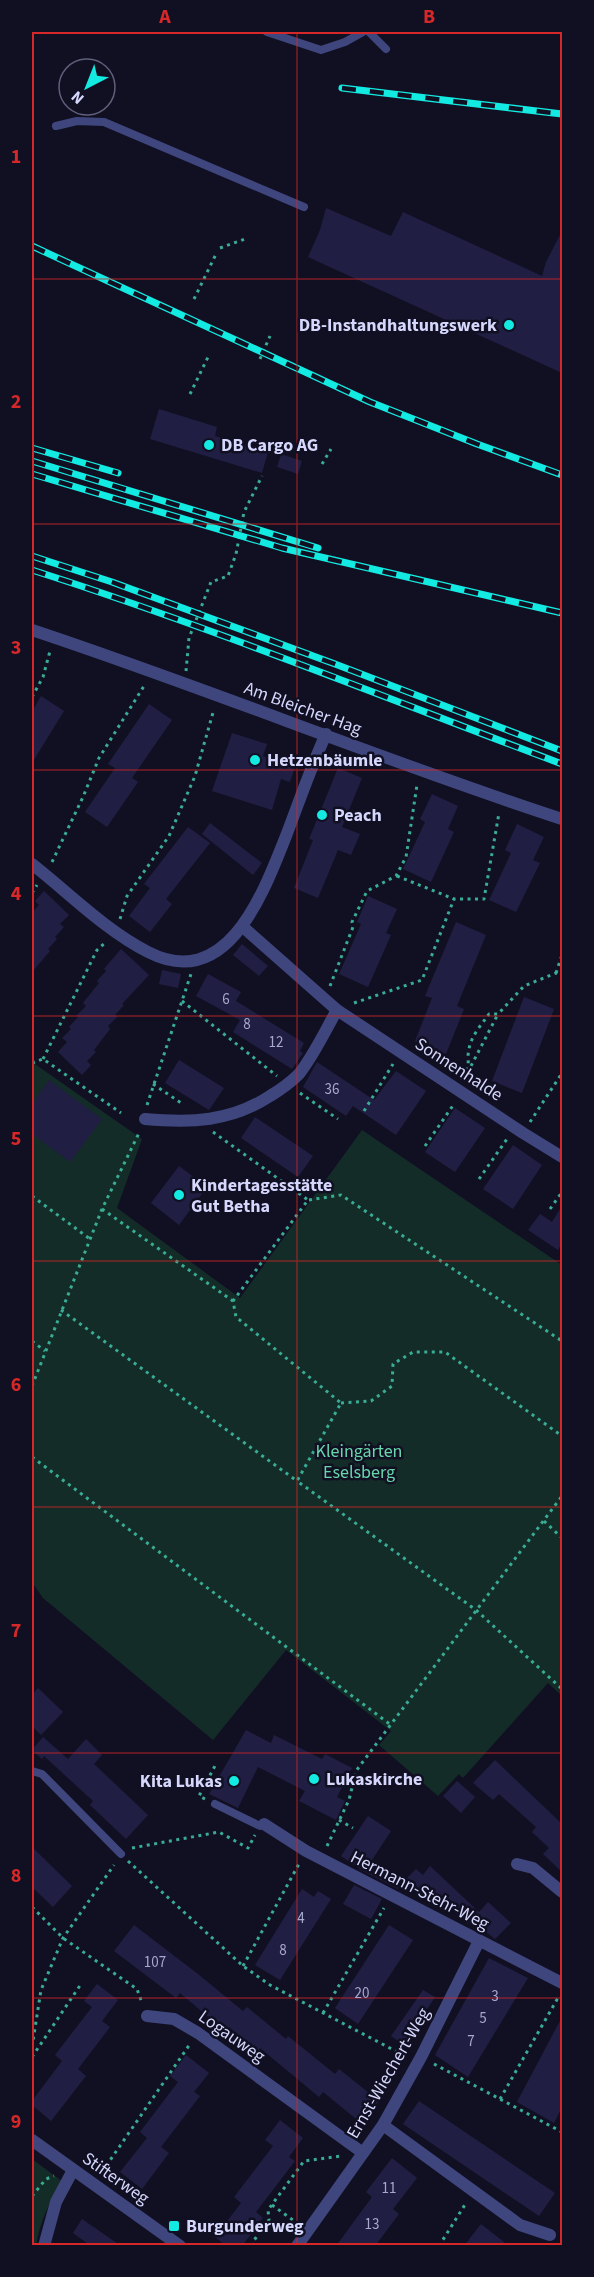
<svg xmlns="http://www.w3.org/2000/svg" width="594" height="2277" viewBox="0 0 594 2277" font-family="'Source Sans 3',sans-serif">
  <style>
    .green { fill: #142c28 }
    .building { fill: #201e42 }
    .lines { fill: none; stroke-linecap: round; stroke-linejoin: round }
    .path { stroke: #39ac95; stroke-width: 3; stroke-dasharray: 3 4.5; stroke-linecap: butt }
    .service { stroke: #3f467e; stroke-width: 8 }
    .minor { stroke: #3f467e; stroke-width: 12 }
    .tertiary { stroke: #3f467e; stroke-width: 12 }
    .rail-casing { stroke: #13eae1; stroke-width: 7 }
    .rail { stroke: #111023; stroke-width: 4.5; stroke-dasharray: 14; stroke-linecap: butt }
    .grid { fill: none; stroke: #d62828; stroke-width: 1.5; stroke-opacity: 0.55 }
    .poi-dot { fill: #13eae1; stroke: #111023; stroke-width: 2 }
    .labels { text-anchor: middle; stroke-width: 5; stroke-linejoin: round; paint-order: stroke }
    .number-label { font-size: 15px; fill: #a8a9ce }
    .poi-label { font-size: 18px; font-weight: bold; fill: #d5d7fc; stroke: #111023; text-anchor: start }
    .street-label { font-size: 18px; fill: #d5d7fc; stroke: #111023 }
    .park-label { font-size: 18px; fill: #67d6aa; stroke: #111023 }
    .neatline { fill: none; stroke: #d62828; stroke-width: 2 }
    .grid-label { font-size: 20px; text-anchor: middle; font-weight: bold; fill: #d62828 }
  </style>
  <rect width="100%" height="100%" fill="#111023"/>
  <!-- green -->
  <g class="green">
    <polygon points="32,1062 142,1139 117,1208 240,1298 362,1130 562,1265 562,1696 548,1683 463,1778 459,1774 438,1796 379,1745 391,1731 286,1650 213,1740 43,1598 32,1582"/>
    <path d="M 32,2159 L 63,2182 C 49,2202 40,2221 36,2246 L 32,2245 Z"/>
  </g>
  <!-- building -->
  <g class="building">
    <polygon points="326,208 391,236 403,212 542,276 546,262 562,231 562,373 308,257 320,230"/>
    <polygon points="159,409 217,427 215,436 268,452 262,473 150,439"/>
    <polygon points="281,454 302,461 298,474 277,467"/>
    <polygon points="41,696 64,711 32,763 32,712"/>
    <polygon points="149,704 172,720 132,778 138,782 107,827 85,812 115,768 108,764"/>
    <polygon points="232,733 267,744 263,756 295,767 290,782 281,779 272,810 212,791"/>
    <polygon points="338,768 362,778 342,827 360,834 351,855 338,850 318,898 294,888 313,840 309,839"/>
    <polygon points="432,794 458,806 448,829 454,832 431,882 403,869 425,822 420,819"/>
    <polygon points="210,823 262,863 253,875 202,834"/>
    <polygon points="517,824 544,837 533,860 540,863 516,912 489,900 511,853 505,850"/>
    <polygon points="188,827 210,843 166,899 172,904 150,932 129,916 150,888 144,884"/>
    <polygon points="44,891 69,915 60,924 64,927 55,937 57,939 48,949 50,951 32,972 32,913 39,905 35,901"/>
    <polygon points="368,896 397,909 386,933 391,935 368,987 339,974 361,924 357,922"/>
    <polygon points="456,922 486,935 457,1006 464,1009 446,1054 415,1041 432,998 425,996"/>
    <polygon points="242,944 268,966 259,976 233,955"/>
    <polygon points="121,949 149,975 122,1004 124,1005 115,1015 117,1017 108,1026 110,1029 94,1050 96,1052 87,1061 91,1065 82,1075 58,1052 67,1042 62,1038 71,1029 69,1027 78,1017 76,1016 86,1006 83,1003 99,983 97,981 106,971 104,969"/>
    <polygon points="162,970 181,974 178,988 159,984"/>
    <polygon points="208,974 241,992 236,1001 304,1043 300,1051 303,1053 292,1069 233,1032 240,1020 196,996"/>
    <polygon points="524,997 554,1009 522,1093 492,1081"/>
    <polygon points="179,1060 224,1088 209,1110 165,1083"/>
    <polygon points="317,1062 374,1100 396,1071 426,1091 396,1135 353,1106 346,1116 303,1087"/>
    <polygon points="49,1080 102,1119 70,1162 32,1134 32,1104"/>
    <polygon points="455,1108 485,1128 455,1172 425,1152"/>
    <polygon points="255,1117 313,1156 298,1177 241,1138"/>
    <polygon points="513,1145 542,1165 513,1209 483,1189"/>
    <polygon points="179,1166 207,1187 179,1225 151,1203"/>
    <polygon points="562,1206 562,1243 558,1250 528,1230 540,1214 552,1222"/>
    <polygon points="38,1688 63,1712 41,1735 32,1726 32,1695"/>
    <polygon points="246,1730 271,1743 274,1735 322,1759 325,1754 352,1768 337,1797 345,1801 336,1820 299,1801 305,1791 258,1767 238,1808 209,1794"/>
    <polygon points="43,1737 68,1759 86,1739 102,1755 94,1764 148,1815 126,1839 90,1805 93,1801 44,1756 42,1759 32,1750"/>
    <polygon points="495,1760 562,1824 562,1872 543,1854 549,1848 532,1832 536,1827 499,1794 493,1800 473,1783"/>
    <polygon points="457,1781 475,1797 461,1813 443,1796"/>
    <polygon points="368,1816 391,1831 372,1860 404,1879 398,1889 361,1870 341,1856"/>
    <polygon points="32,1847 72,1886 53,1907 32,1887"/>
    <polygon points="430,1866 479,1912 488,1902 511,1923 495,1939 471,1920 468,1924 444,1903 440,1908 407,1878 416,1869 423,1875"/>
    <polygon points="354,1885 382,1899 371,1919 343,1904"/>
    <polygon points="302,1889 314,1897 318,1891 331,1899 280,1980 255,1965"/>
    <polygon points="134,1925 198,1974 243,2011 247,2007 286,2039 288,2036 335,2074 339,2069 379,2101 361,2123 323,2092 319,2097 260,2048 258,2051 229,2027 225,2031 180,1993 176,1998 114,1951"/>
    <polygon points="389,1925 413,1940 358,2024 335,2008"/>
    <polygon points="489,1958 528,1978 468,2077 435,2055"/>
    <polygon points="97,1984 118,2000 102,2021 110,2027 78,2069 86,2076 51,2121 32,2105 32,2101 62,2061 55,2055 92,2007 84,2001"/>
    <polygon points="423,1990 435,1997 404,2045 391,2036"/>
    <polygon points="562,2017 562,2107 554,2123 517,2102"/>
    <polygon points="186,2055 209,2073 194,2092 200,2096 161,2147 169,2153 142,2189 120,2172 147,2138 140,2132 178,2082 170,2076"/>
    <polygon points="419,2101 555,2193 539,2216 403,2124"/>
    <polygon points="280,2120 303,2138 289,2157 295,2161 256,2212 263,2218 242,2246 226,2246 215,2237 241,2203 234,2197 273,2146 265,2140"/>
    <polygon points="392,2158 417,2178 393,2209 399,2214 375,2246 336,2246 372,2197 366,2192"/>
    <polygon points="82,2219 121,2246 91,2246 73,2233"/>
    <polygon points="481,2224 509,2246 464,2246"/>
  </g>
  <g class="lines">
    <!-- path -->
    <g class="path">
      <polyline points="220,248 245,239"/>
      <polyline points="194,299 217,252"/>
      <polyline points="260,359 270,336"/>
      <polyline points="190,394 209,355"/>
      <polyline points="322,464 331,449"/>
      <polyline points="186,671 189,638 211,582 228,576 236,554 244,512 262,476"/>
      <polyline points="32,697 43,677 50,651"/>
      <polyline points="52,862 83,797 99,758 144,686"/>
      <polyline points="397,876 454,899 484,899 499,813"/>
      <polyline points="32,893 37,885"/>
      <polyline points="120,919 127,896 169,836 195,776 214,709"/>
      <polyline points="556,973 562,955"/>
      <polyline points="330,986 353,927 352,922 367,891 396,876 406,857 417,785"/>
      <polyline points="182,1001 277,1076"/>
      <polyline points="354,1003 422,980 454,899"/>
      <polyline points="43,1059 97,950 106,942"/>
      <polyline points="32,1063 43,1059 121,1113"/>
      <polyline points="471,1066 498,1014"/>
      <path d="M 463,1077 C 472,1064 466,1062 469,1049 C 471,1036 482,1024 489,1014 L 498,1014 L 524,986 L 556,973 L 562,975"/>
      <polyline points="153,1084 184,1105"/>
      <polyline points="300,1093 338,1119"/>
      <polyline points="147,1105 191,974"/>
      <polyline points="364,1111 393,1064"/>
      <polyline points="530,1122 562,1073"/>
      <polyline points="213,1132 308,1200 233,1301 236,1317 341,1403 297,1481 476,1610 562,1689"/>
      <polyline points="425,1146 454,1104"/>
      <polyline points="479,1179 507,1139"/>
      <polyline points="32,1196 90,1239"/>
      <polyline points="309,1200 341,1195 562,1341"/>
      <polyline points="102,1209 233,1301"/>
      <polyline points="550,1209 562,1192"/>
      <polyline points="61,1310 297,1481"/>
      <polyline points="32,1341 45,1351"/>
      <polyline points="32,1386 102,1209 140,1131"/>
      <polyline points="341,1403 371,1401 392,1386 393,1364 413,1352 445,1352 562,1436"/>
      <polyline points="32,1457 391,1725"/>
      <polyline points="544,1521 562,1538"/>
      <polyline points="205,1799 199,1796 216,1764"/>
      <polyline points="339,1820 353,1828"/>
      <polyline points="327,1846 349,1800 356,1771 562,1496"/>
      <polyline points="132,1848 219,1832 248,1848 255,1835"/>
      <polyline points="128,1861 243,1966 270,1985 405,2056"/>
      <polyline points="32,1907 63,1938 137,1989 142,2003"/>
      <polyline points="243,1966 300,1862"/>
      <polyline points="323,2013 384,1908"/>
      <polyline points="32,2047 41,1990 63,1938 114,1865"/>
      <polyline points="32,2057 81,1984"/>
      <polyline points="434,2064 562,2132"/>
      <polyline points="500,2099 559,1996"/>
      <polyline points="102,2172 190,2044"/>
      <polyline points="32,2196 46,2179 54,2176"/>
      <polyline points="272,2205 297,2223"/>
      <polyline points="253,2246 252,2243 269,2220 268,2210 304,2161 341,2156"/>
      <polyline points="439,2246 466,2203"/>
    </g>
    <!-- service -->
    <g class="service">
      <polyline points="267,32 321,50 345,42 363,32"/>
      <polyline points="369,32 386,49"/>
      <polyline points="56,126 77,121 104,122 304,207"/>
      <polyline points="32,1771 42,1774 121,1854"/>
      <polyline points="215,1804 260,1826 264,1824"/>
    </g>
    <!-- minor -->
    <g class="minor">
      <path d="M 32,864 C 69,893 105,930 148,952 C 228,993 264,891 286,836 C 299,802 311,767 326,734"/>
      <polyline points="243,927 337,1010 523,1133 562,1157"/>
      <path d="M 145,1119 C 191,1123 230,1122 270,1096 C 280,1090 290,1083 299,1074 C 314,1055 325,1031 337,1010"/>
      <polyline points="264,1824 306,1851 562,1983"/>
      <polyline points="517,1864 533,1868 562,1892"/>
      <polyline points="147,2016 174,2019 198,2033 363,2153"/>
      <polyline points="383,2125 520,2225 550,2235"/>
      <polyline points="32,2140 180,2246"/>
      <polyline points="44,2246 56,2202 73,2170"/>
      <polyline points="297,2246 383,2125 421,2057 479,1941"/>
    </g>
    <!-- tertiary -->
    <path class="tertiary" d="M 32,630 C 210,689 384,761 562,819"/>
    <defs>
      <g id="rail">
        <polyline points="342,88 562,114"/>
        <polyline points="32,246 370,402 477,444 562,475"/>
        <polyline points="32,448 118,473"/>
        <polyline points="32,461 318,548"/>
        <polyline points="32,474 282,548 562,613"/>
        <polyline points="32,556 112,582 335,664 562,751"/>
        <path d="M 32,570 C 211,627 386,698 562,764"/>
      </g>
    </defs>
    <!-- rail casing -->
    <use href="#rail" class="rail-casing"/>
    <!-- rail -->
    <use href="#rail" class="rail"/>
  </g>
  <!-- grid -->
  <path class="grid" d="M 297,32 L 297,2246M 32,279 L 562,279M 32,524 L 562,524M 32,770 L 562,770M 32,1016 L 562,1016M 32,1261 L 562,1261M 32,1507 L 562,1507M 32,1753 L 562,1753M 32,1998 L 562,1998"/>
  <!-- markers -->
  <g class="poi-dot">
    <circle cx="509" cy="325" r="6"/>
    <circle cx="209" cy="445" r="6"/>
    <circle cx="255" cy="760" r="6"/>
    <circle cx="322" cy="815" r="6"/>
    <circle cx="179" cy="1195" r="6"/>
    <circle cx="314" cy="1779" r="6"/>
    <circle cx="234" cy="1781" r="6"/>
    <rect x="168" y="2220" width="12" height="12" rx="3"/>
  </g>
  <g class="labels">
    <!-- number labels -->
    <g class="number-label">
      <text x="226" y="1004">6</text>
      <text x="247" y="1029">8</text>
      <text x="276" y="1047">12</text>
      <text x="332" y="1094">36</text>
      <text x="301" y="1923">4</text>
      <text x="283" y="1955">8</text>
      <text x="155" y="1967">107</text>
      <text x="362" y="1998">20</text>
      <text x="495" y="2001">3</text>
      <text x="483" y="2023">5</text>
      <text x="471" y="2046">7</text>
      <text x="389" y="2193">11</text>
      <text x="372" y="2229">13</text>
    </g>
    <!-- poi labels -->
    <g class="poi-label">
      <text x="497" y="331" text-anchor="end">DB-Instandhaltungswerk</text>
      <text x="221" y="451">DB Cargo AG</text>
      <text x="267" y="766">Hetzenbäumle</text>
      <text x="334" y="821">Peach</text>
      <text x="191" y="1191">Kindertagesstätte<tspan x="191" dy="21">Gut Betha</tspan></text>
      <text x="326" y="1785">Lukaskirche</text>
      <text x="222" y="1787" text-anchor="end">Kita Lukas</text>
      <text x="186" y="2232">Burgunderweg</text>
    </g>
    <!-- street labels -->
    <g class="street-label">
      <text transform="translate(303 708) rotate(20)" y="6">Am Bleicher Hag</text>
      <text transform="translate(459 1069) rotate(33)" y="6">Sonnenhalde</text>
      <text transform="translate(420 1890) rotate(27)" y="6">Hermann-Stehr-Weg</text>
      <text transform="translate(232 2036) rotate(35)" y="6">Logauweg</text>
      <text transform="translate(388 2073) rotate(-60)" y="6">Ernst-Wiechert-Weg</text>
      <text transform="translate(116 2178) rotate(35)" y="6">Stifterweg</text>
    </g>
    <!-- park labels -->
    <g class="park-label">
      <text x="359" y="1457">Kleingärten<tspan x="359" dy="21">Eselsberg</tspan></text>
    </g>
  </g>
  <!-- border -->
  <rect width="594" height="2277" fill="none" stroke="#111023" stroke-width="66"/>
  <!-- north arrow -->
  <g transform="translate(87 87) rotate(222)"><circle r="28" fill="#111023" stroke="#5f607a" stroke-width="1.5"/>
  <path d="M0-4.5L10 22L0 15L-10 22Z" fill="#13eae1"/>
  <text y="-9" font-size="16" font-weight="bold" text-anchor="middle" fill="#d5d7fc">N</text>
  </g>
  <rect x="33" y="33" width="528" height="2211" class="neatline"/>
  <g class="grid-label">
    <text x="165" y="23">A</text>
    <text x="429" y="23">B</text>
    <text x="16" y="163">1</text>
    <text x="16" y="408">2</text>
    <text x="16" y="654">3</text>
    <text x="16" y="900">4</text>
    <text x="16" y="1145">5</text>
    <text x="16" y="1391">6</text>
    <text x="16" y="1637">7</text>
    <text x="16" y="1882">8</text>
    <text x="16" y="2128">9</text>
  </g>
</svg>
